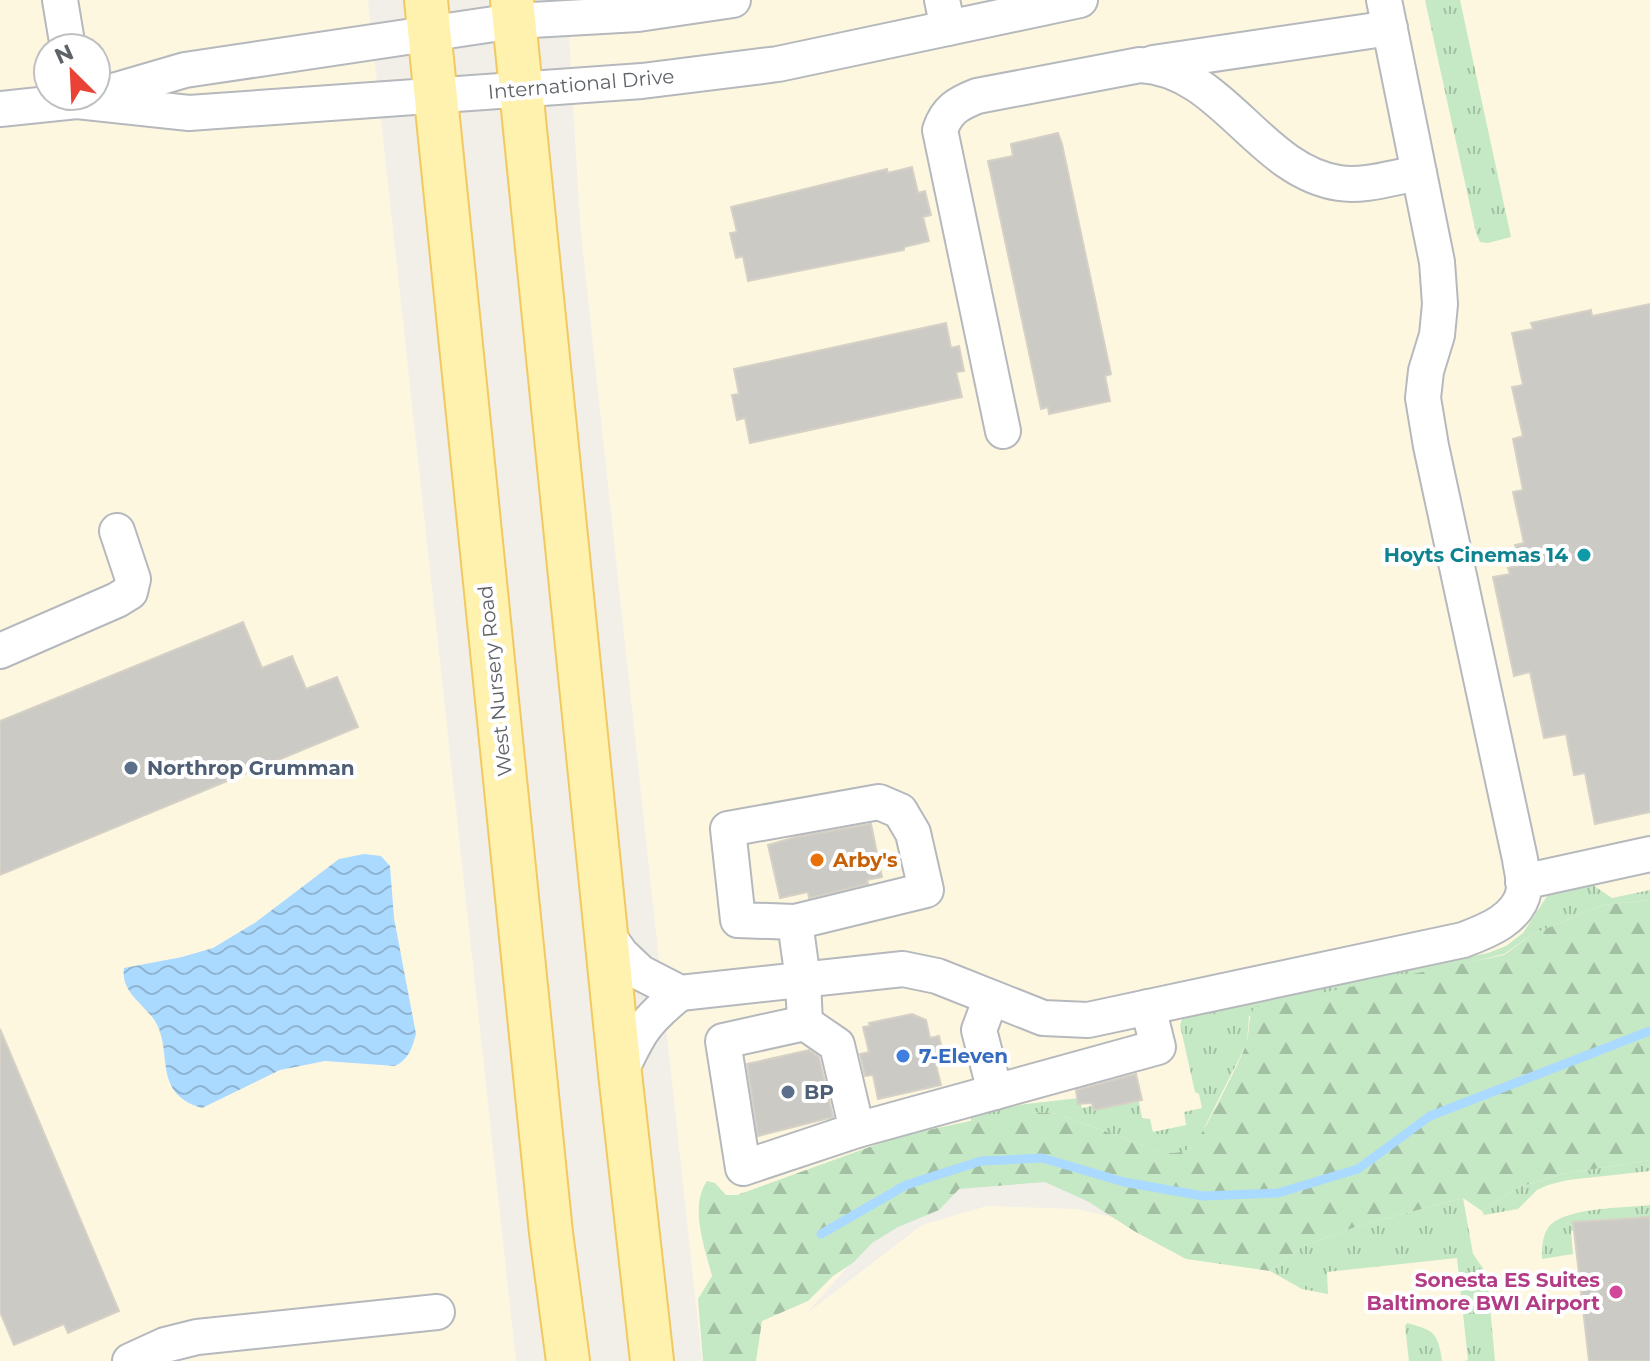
<svg xmlns="http://www.w3.org/2000/svg" width="1650" height="1361" viewBox="0 0 1650 1361" font-family="Montserrat,sans-serif">
  <style>
    .commercial { fill: #fef7e0; fill-rule: evenodd }
    .grass { fill: url(#grass-tufts) }
    .forest { fill: url(#forest-firs) }
    .water { fill: url(#water-waves) }
    .lines { fill: none; stroke-linecap: round; stroke-linejoin: round }
    .stream { stroke: #aadaff; stroke-width: 9 }
    .building { fill: #cccac5; stroke: #d6d1c6; stroke-width: 2 }
    .minor-casing { stroke: #b5b8bc; stroke-width: 38 }
    .major-casing { stroke: #f2c960; stroke-width: 46 }
    .minor { stroke: #fff; stroke-width: 34 }
    .major { stroke: #fff2af; stroke-width: 42 }
    .culture-dot { fill: #0f9aa8; stroke: #fff; stroke-width: 3 }
    .service-dot { fill: #5c6f8a; stroke: #fff; stroke-width: 3 }
    .food-dot { fill: #e8710a; stroke: #fff; stroke-width: 3 }
    .shop-dot { fill: #3f7fe0; stroke: #fff; stroke-width: 3 }
    .hotel-dot { fill: #d1479c; stroke: #fff; stroke-width: 3 }
    .labels { text-anchor: middle; stroke-width: 8; stroke-linejoin: round; paint-order: stroke }
    .street-label { font-size: 20px; fill: #5f6368; stroke: #fff }
    .culture-label { font-size: 20px; font-weight: bold; fill: #0d838f; stroke: #fff; text-anchor: end }
    .service-label { font-size: 20px; font-weight: bold; fill: #4e5e75; stroke: #fff; text-anchor: start }
    .food-label { font-size: 20px; font-weight: bold; fill: #c56008; stroke: #fff; text-anchor: start }
    .shop-label { font-size: 20px; font-weight: bold; fill: #366cbe; stroke: #fff; text-anchor: start }
    .hotel-label { font-size: 20px; font-weight: bold; fill: #b23c85; stroke: #fff; text-anchor: end }
  </style>
  <defs>
    <pattern id="grass-tufts" width="24" height="20" patternUnits="userSpaceOnUse" patternTransform="scale(2)"><rect width="24" height="20" fill="#c5e8c5"/><path d="M3 7l-1-3M5 7V3M7 7l1-3M15 17l-1-3M17 17v-4M19 17l1-3" fill="none" stroke="#a3c0a4"/></pattern>
    <pattern id="forest-firs" width="22" height="20" patternUnits="userSpaceOnUse" patternTransform="scale(2)"><rect width="22" height="20" fill="#c5e8c5"/><path d="M5 1l3.5 6h-7zM16 11l3.5 6h-7z" fill="#a3c0a4"/></pattern>
    <pattern id="water-waves" width="16" height="10" patternUnits="userSpaceOnUse" patternTransform="scale(2)"><rect width="16" height="10" fill="#aadaff"/><path d="M0 5q4-4 8 0t8 0" fill="none" stroke="#8eb4d2"/></pattern>
  </defs>
  <rect width="100%" height="100%" fill="#f1efe8"/>
  <!-- commercial -->
  <g class="commercial">
    <path d="M 0,0 L 368,0 L 516,1361 L 0,1361 ZM 48,48 L 96,48 L 96,96 L 48,96 Z"/>
    <polygon points="567,0 1650,0 1650,965 1295,1152 959,1140 806,1314 922,1225 987,1206 1077,1209 1151,1226 1650,1083 1650,1361 702,1361 580,224"/>
  </g>
  <!-- grass -->
  <g class="grass">
    <polygon points="1425,0 1460,0 1511,237 1488,243 1480,242 1476,233"/>
    <polygon points="1584,879 1612,898 1650,890 1650,900 1603,905 1533,934 1504,954 1249,1016 1247,1043 1196,1144 1182,1153 1164,1153 1058,1114 1035,1112 971,1121 971,1114 1026,1104 1079,1098 1082,1108 1130,1098 1137,1091 1142,1118 1150,1119 1153,1132 1186,1125 1184,1112 1202,1108 1199,1094 1195,1092 1180,1025 1182,1019 1488,953 1506,946 1523,933 1549,893"/>
    <polygon points="1650,1160 1650,1171 1568,1180 1548,1185 1537,1190 1518,1209 1484,1215 1482,1211 1519,1187 1563,1174"/>
    <polygon points="1463,1198 1473,1254 1487,1274 1495,1361 1465,1361 1468,1360 1457,1258 1327,1272 1328,1294 1302,1289 1270,1271 1303,1246 1358,1226"/>
    <path d="M 1650,1205 L 1650,1222 L 1571,1231 L 1573,1254 L 1542,1259 C 1542,1248 1542,1237 1548,1228 C 1562,1207 1626,1208 1650,1205 Z"/>
    <path d="M 1407,1323 C 1434,1330 1438,1333 1442,1361 L 1409,1361 L 1405,1326 Z"/>
  </g>
  <!-- forest -->
  <path class="forest" d="M 1650,900 L 1650,1160 L 1563,1174 L 1519,1187 L 1482,1211 L 1463,1198 L 1358,1226 L 1303,1246 L 1270,1271 L 1186,1259 L 1134,1231 L 1089,1202 L 1045,1182 L 959,1189 L 939,1210 L 898,1227 L 872,1243 L 854,1262 L 833,1276 L 808,1301 L 762,1321 L 756,1361 L 703,1361 L 698,1299 L 712,1276 C 705,1248 689,1207 707,1181 L 715,1183 L 726,1195 L 737,1195 L 900,1136 L 989,1117 L 1035,1112 L 1058,1114 L 1164,1153 C 1175,1153 1184,1153 1193,1146 C 1200,1141 1244,1053 1247,1042 C 1250,1028 1247,1019 1255,1007 L 1504,955 L 1533,934 L 1603,905 Z"/>
  <!-- water -->
  <path class="water" d="M 364,854 L 381,856 L 390,866 L 394,918 L 416,1034 C 412,1048 409,1059 395,1066 L 325,1061 L 280,1070 L 202,1108 C 151,1093 174,1052 155,1021 C 145,1005 120,992 124,968 L 182,957 L 213,948 L 256,922 L 339,859 Z"/>
  <g class="lines">
    <!-- stream -->
    <polyline class="stream" points="821,1234 906,1185 981,1161 1042,1158 1124,1182 1203,1196 1278,1193 1358,1169 1430,1116 1650,1031"/>
  </g>
  <!-- building -->
  <g class="building">
    <polygon points="1058,133 1062,144 1111,374 1105,376 1110,401 1049,414 1048,407 1041,409 988,161 1013,156 1011,144"/>
    <polygon points="912,167 918,193 925,191 931,215 923,217 929,241 904,247 904,250 748,281 743,256 736,258 730,233 737,232 731,207 887,169 888,173"/>
    <polygon points="1650,304 1650,812 1595,824 1585,773 1574,775 1566,734 1544,738 1530,672 1514,676 1493,577 1510,574 1508,568 1520,565 1515,545 1524,543 1513,492 1523,490 1513,439 1523,436 1512,387 1523,385 1512,333 1533,329 1531,323 1591,310 1592,316"/>
    <polygon points="946,323 951,348 959,346 964,371 956,372 962,397 750,443 745,418 737,420 732,395 739,394 734,369"/>
    <polygon points="243,622 262,668 292,656 306,689 337,677 358,727 0,875 0,721"/>
    <polygon points="871,824 882,877 867,880 868,884 809,898 808,892 780,898 768,845 796,837"/>
    <polygon points="912,1014 926,1020 930,1038 939,1036 944,1059 935,1061 941,1085 878,1099 873,1075 865,1076 860,1054 869,1052 863,1027 870,1026 869,1023"/>
    <polygon points="0,1029 119,1311 68,1333 64,1324 14,1345 0,1312"/>
    <polygon points="809,1050 819,1057 833,1117 758,1136 747,1064"/>
    <polygon points="1136,1074 1142,1100 1094,1110 1092,1103 1078,1104 1076,1090"/>
    <polygon points="1650,1217 1650,1361 1589,1361 1573,1222"/>
  </g>
  <g class="lines">
    <defs>
      <g id="minor">
        <polyline points="60,0 68,48"/>
        <polyline points="942,0 948,28"/>
        <polyline points="1153,63 1390,28"/>
        <polyline points="96,96 185,70 514,21 638,14 733,0"/>
        <polyline points="77,101 189,113 642,81 778,64 1080,0"/>
        <polyline points="0,109 77,101 94,96"/>
        <path d="M 1003,431 L 940,130 C 947,110 957,104 977,96 L 1140,65 C 1223,69 1259,171 1339,183 C 1364,187 1394,177 1419,173"/>
        <polyline points="0,651 117,600 130,592 133,579 117,531"/>
        <polyline points="1523,882 1650,854"/>
        <polyline points="795,922 926,890 913,833 900,811 879,802 728,829 738,920 795,922 803,980 805,1023 723,1041 743,1168 857,1130 1158,1047 1148,1007"/>
        <path d="M 606,933 L 621,954 L 641,973 L 680,993 L 903,969 L 937,976 L 1043,1018 L 1088,1020 L 1463,940 C 1487,931 1519,919 1524,890 C 1525,881 1521,868 1520,859 L 1431,446 L 1423,398 L 1426,371 L 1437,335 L 1440,304 L 1437,262 L 1384,0"/>
        <polyline points="991,998 979,1030 995,1092"/>
        <polyline points="805,1023 837,1045 857,1130"/>
        <path d="M 620,1073 C 639,1032 645,1021 680,993"/>
        <polyline points="130,1361 165,1345 197,1337 437,1312"/>
      </g>
      <g id="major">
        <polyline points="426,0 551,1233 568,1361"/>
        <polyline points="512,0 620,1073 652,1361"/>
      </g>
    </defs>
    <!-- minor casing -->
    <use href="#minor" class="minor-casing"/>
    <!-- major casing -->
    <use href="#major" class="major-casing"/>
    <!-- minor -->
    <use href="#minor" class="minor"/>
    <!-- major -->
    <use href="#major" class="major"/>
  </g>
  <!-- markers -->
  <circle class="culture-dot" cx="1584" cy="555" r="8"/>
  <g class="service-dot">
    <circle cx="131" cy="768" r="8"/>
    <circle cx="788" cy="1092" r="8"/>
  </g>
  <circle class="food-dot" cx="817" cy="860" r="8"/>
  <circle class="shop-dot" cx="903" cy="1056" r="8"/>
  <circle class="hotel-dot" cx="1616" cy="1292" r="8"/>
  <g class="labels">
    <!-- street labels -->
    <g class="street-label">
      <text transform="translate(581 84) rotate(-5)" y="7">International Drive</text>
      <text transform="translate(495 681) rotate(-96)" y="7">West Nursery Road</text>
    </g>
    <!-- culture labels -->
    <g class="culture-label">
      <text x="1568" y="562">Hoyts Cinemas 14</text>
    </g>
    <!-- service labels -->
    <g class="service-label">
      <text x="147" y="775">Northrop Grumman</text>
      <text x="804" y="1099">BP</text>
    </g>
    <!-- food labels -->
    <g class="food-label">
      <text x="833" y="867">Arby's</text>
    </g>
    <!-- shop labels -->
    <g class="shop-label">
      <text x="919" y="1063">7-Eleven</text>
    </g>
    <!-- hotel labels -->
    <g class="hotel-label">
      <text x="1600" y="1287">Sonesta ES Suites<tspan x="1600" dy="23">Baltimore BWI Airport</tspan></text>
    </g>
  </g>
  <!-- north arrow -->
  <g transform="translate(72 72) rotate(336)"><circle r="38" fill="#ffffff" stroke="#bfc1c3" stroke-width="2"/>
  <path d="M0-6L14 30L0 20L-14 30Z" fill="#ea4335"/>
  <text y="-12" font-size="22" font-weight="bold" text-anchor="middle" fill="#5f6368">N</text>
  </g>
</svg>
